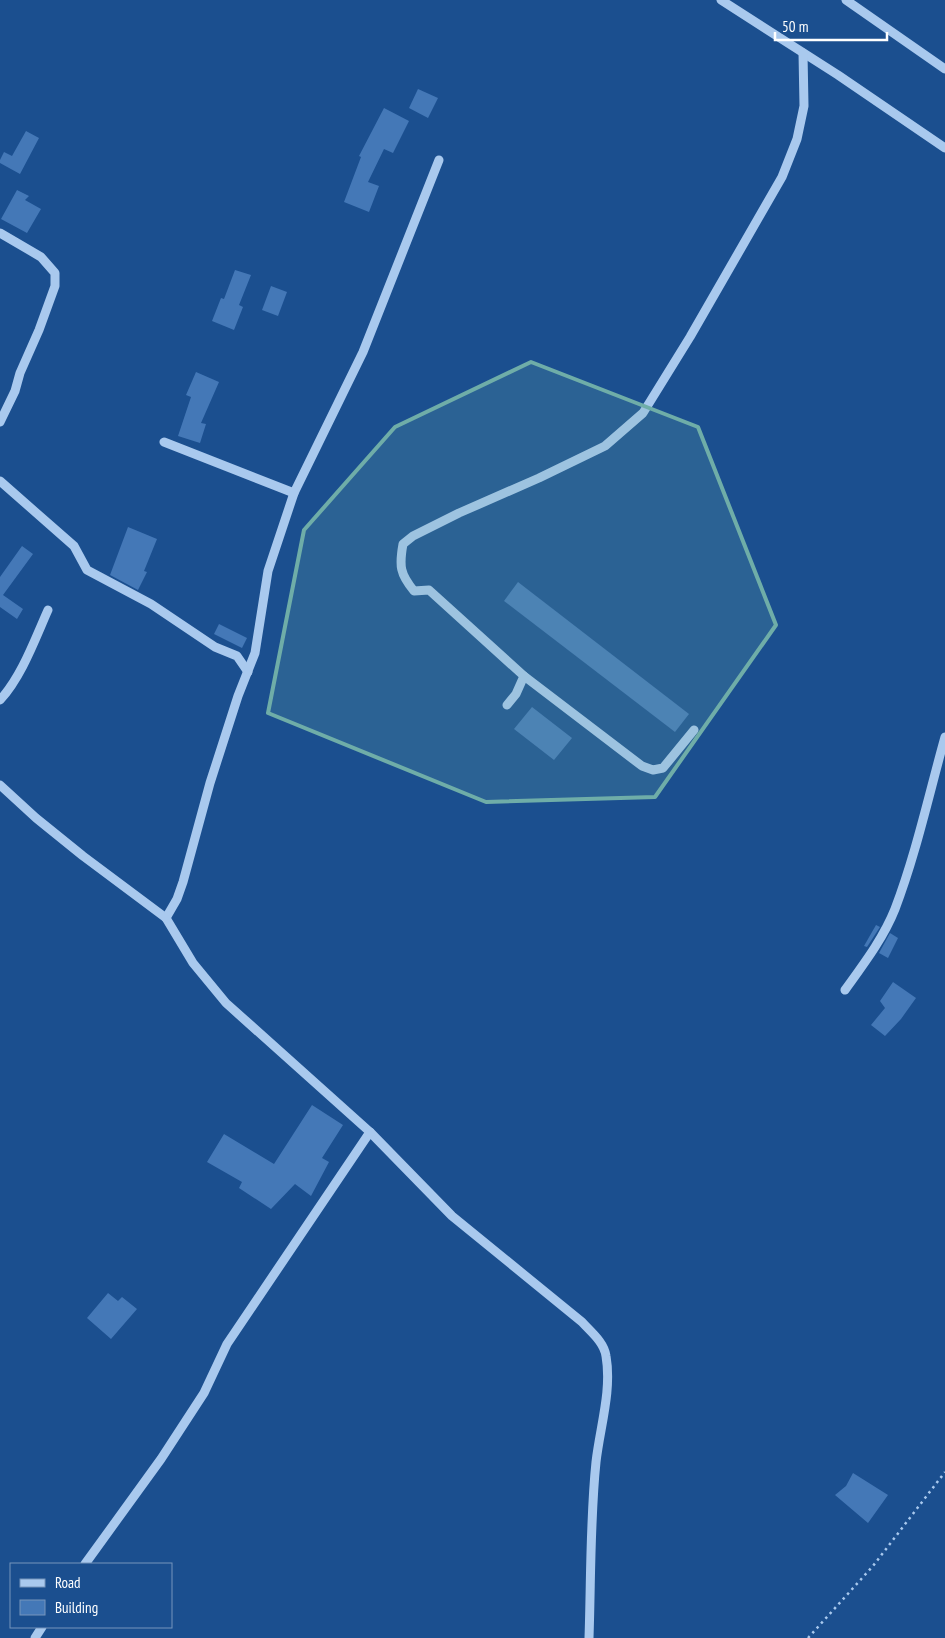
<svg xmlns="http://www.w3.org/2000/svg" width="945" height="1638" viewBox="0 0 945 1638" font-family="'PT Sans Narrow',sans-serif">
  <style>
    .building { fill: #4478b7 }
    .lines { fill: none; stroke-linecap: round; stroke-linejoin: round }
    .path { stroke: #a9c9ee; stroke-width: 2.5; stroke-dasharray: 2.5 4; stroke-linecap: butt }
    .minor { stroke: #a9c9ee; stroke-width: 9 }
    .marked { fill: #6fada8; fill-opacity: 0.2; stroke: #6fada8; stroke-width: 4; stroke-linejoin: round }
  </style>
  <rect width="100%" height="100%" fill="#1b4f8f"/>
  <!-- building -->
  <g class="building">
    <polygon points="418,89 438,98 428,118 409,108"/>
    <polygon points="384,108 409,121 393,153 384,149 368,182 379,186 369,212 344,202 361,157 359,156"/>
    <polygon points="26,131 39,138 20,174 0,163 0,160 4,152 12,156"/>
    <polygon points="17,190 29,196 25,200 41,209 27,233 1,219"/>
    <polygon points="235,270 251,275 239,305 243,307 234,330 212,321 221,298 224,299"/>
    <polygon points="271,286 287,292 278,316 262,310"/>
    <polygon points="196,372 219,382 201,423 206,424 200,443 178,436 191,397 186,395"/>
    <polygon points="128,527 157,539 144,571 147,572 138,590 110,575"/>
    <polygon points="22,546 33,554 3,595 23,609 17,619 0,607 0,577"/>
    <polygon points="518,582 689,714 675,732 504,601"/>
    <polygon points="219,624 247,638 242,648 214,634"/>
    <polygon points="532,707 572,738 554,760 514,729"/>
    <polygon points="876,925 880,927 867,947 864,946"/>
    <polygon points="890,933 898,938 888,958 879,953"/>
    <polygon points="893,982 916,998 901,1019 885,1036 871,1025 885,1008 880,1001"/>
    <polygon points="312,1105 343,1125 322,1158 329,1162 311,1196 295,1184 271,1209 239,1188 242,1182 207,1162 224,1134 274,1164"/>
    <polygon points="108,1293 118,1301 122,1297 137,1309 111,1339 87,1318"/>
    <polygon points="853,1473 888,1495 868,1523 835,1495 846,1486"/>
  </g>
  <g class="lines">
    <!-- path -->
    <polyline class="path" points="808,1638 873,1566 945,1472"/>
    <!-- minor -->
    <g class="minor">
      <polyline points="721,0 838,75 945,148"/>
      <polyline points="846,0 945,69"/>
      <polyline points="0,233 41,257 55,273 55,286 39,330 20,373 15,391 0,422"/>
      <polyline points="164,442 294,493"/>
      <polyline points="0,481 74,546 87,570 151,604 215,647 237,656 248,672"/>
      <polyline points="524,676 642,766 653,770 663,768 694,730"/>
      <path d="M 0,700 C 22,676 35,639 48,610"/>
      <path d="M 507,705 L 516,694 L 524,676 L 429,590 L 414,591 C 400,574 399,566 403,544 L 413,536 L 459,513 L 539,478 L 605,446 L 643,413 L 690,337 L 782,177 L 797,139 L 804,106 L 803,53"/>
      <path d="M 0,785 L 36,818 L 83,856 L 166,918 L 193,963 L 226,1003 L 370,1132 L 452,1216 L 582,1322 C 591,1332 604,1342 606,1356 C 612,1391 600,1427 596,1462 C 590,1520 591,1579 589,1638"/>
      <polyline points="166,918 177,899 183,882 210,783 238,696 255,653 268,571 294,493 363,352 439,160"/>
      <path d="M 845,990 C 863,965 883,939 895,909 C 916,854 929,794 945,737"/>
      <polyline points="85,1564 161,1459 204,1393 227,1344 370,1132"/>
      <polyline points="35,1638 42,1627"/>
    </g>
  </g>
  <!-- marked area -->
  <path class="marked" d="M 531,362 L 698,427 L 776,625 L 655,797 L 486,802 L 268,713 L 304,530 L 395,427 Z"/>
  <!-- legend -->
  <rect x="10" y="1563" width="162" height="65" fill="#1b4f8f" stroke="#7695bc"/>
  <rect x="20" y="1579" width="25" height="8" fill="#a9c9ee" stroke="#7695bc"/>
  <text x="55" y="1588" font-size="15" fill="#ffffff">Road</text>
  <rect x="20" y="1600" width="25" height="15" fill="#4478b7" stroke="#7695bc"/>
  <text x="55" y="1613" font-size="15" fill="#ffffff">Building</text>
  <!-- scale -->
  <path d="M775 32v8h112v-8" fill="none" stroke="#ffffff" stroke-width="2.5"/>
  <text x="782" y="32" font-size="15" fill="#ffffff" stroke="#1b4f8f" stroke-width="4" paint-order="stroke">50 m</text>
</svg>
